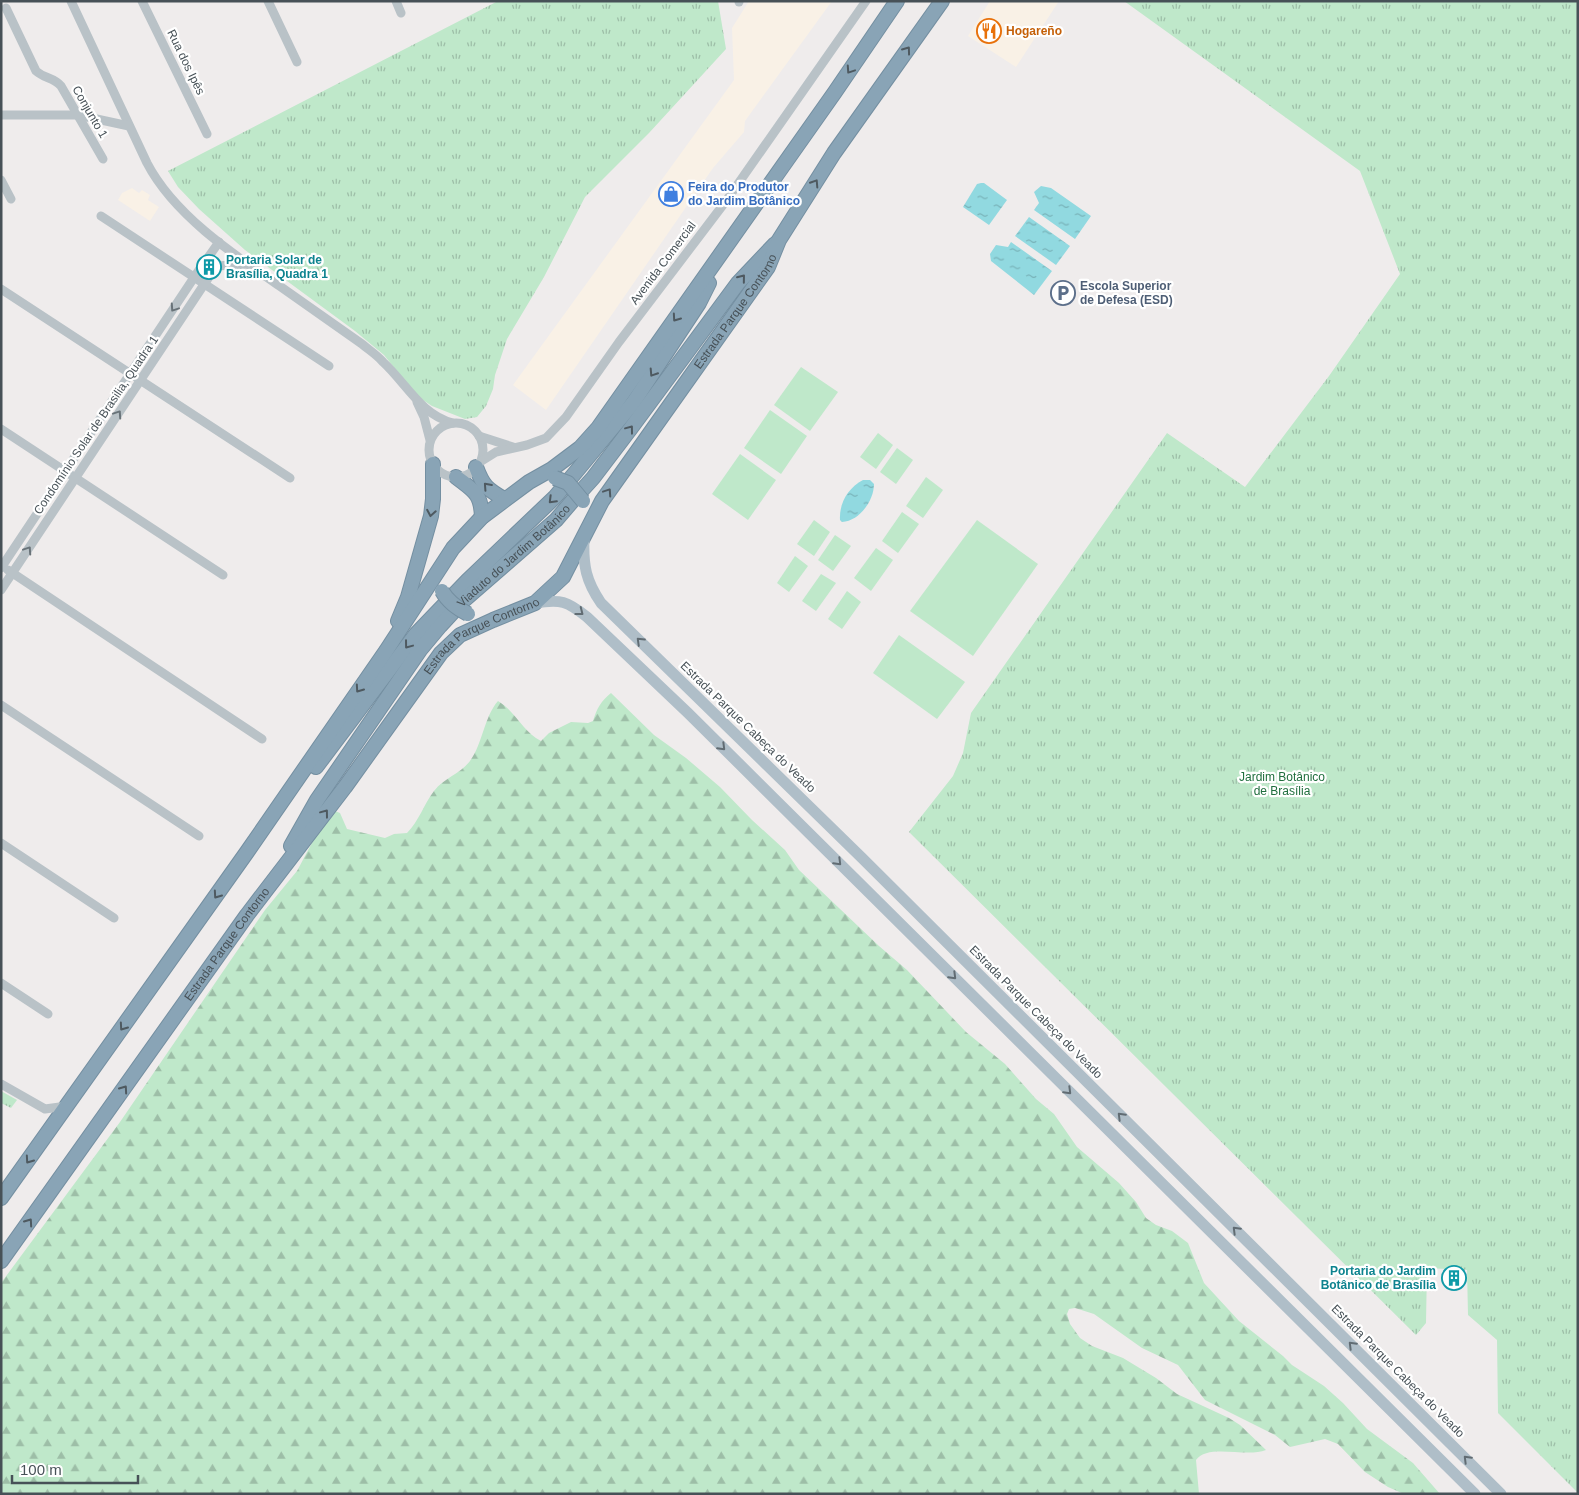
<svg xmlns="http://www.w3.org/2000/svg" width="1579" height="1495" viewBox="0 0 1579 1495" font-family="Helvetica,sans-serif">
  <style>
    .commercial { fill: #f9f1e6 }
    .grass { fill: url(#grass-tufts) }
    .forest { fill: url(#forest-firs) }
    .pitch { fill: #bfe8ca }
    .water { fill: url(#water-ripples) }
    .lines { fill: none; stroke-linecap: round; stroke-linejoin: round }
    .highway-casing { stroke: #748fa1; stroke-width: 16 }
    .minor { stroke: #b9c2c7; stroke-width: 9 }
    .major { stroke: #afbec8; stroke-width: 11 }
    .highway { stroke: #89a4b6; stroke-width: 14 }
    .highway-bridge-casing { stroke: #748fa1; stroke-width: 16; stroke-linecap: butt }
    .highway-bridge { stroke: #89a4b6; stroke-width: 14 }
    .oneway { stroke: #4e5960 }
    .oneway2 { stroke: #697379 }
    .oneway3 { stroke: #616c73 }
    .labels { text-anchor: middle; stroke-width: 4.5; stroke-linejoin: round; paint-order: stroke }
    .food-label { font-size: 12px; font-weight: bold; fill: #c56008; stroke: #fff; text-anchor: start }
    .street-label { font-size: 12px; fill: #475157; stroke: #fff }
    .shop-label { font-size: 12px; font-weight: bold; fill: #366cbe; stroke: #fff; text-anchor: start }
    .culture-label { font-size: 12px; font-weight: bold; fill: #0d838f; stroke: #fff; text-anchor: start }
    .service-label { font-size: 12px; font-weight: bold; fill: #4e5e75; stroke: #fff; text-anchor: start }
    .park-label { font-size: 12px; fill: #216f3f; stroke: #fff }
  </style>
  <defs>
    <pattern id="grass-tufts" width="24" height="20" patternUnits="userSpaceOnUse" patternTransform="scale(1.25)"><rect width="24" height="20" fill="#bfe8ca"/><path d="M3 7l-1-3M5 7V3M7 7l1-3M15 17l-1-3M17 17v-4M19 17l1-3" fill="none" stroke="#9dbea7"/></pattern>
    <pattern id="forest-firs" width="22" height="20" patternUnits="userSpaceOnUse" patternTransform="scale(1.25)"><rect width="22" height="20" fill="#bfe8ca"/><path d="M5 1l3.5 6h-7zM16 11l3.5 6h-7z" fill="#9dbea7"/></pattern>
    <pattern id="water-ripples" width="26" height="14" patternUnits="userSpaceOnUse" patternTransform="scale(1.25)"><rect width="26" height="14" fill="#91d9e0"/><path d="M2 4q2-2 4 0t4 0M15 11q2-2 4 0t4 0" fill="none" stroke="#78b2b8"/></pattern>
  </defs>
  <rect width="100%" height="100%" fill="#efecec"/>
  <!-- commercial -->
  <g class="commercial">
    <polygon points="749,1 832,1 745,121 744,132 713,168 546,410 513,385 734,80 732,28"/>
    <polygon points="990,1 1059,1 1016,67 968,36"/>
    <polygon points="132,188 139,193 142,190 150,195 148,200 159,207 150,221 118,200 122,193"/>
  </g>
  <!-- grass -->
  <g class="grass">
    <polygon points="498,1 718,1 726,49 649,133 585,197 544,277 507,339 495,375 493,389 486,406 477,417 465,419 432,406 417,396 384,355 355,331 245,250 199,209 178,187 168,171"/>
    <polygon points="1124,1 1578,1 1578,1493 1498,1413 1497,1340 1468,1315 1467,1270 1427,1268 1426,1323 1416,1335 909,832 953,776 963,753 971,713 1167,433 1245,487 1329,376 1400,274 1360,171"/>
    <polygon points="1,1091 17,1100 11,1108 1,1103"/>
  </g>
  <!-- forest -->
  <path class="forest" d="M 611,693 L 654,735 L 686,758 L 720,787 L 752,820 L 785,850 L 799,870 L 879,946 L 907,970 L 966,1032 L 1005,1064 L 1036,1099 L 1054,1114 L 1077,1147 L 1119,1183 L 1136,1202 L 1146,1218 L 1156,1225 L 1172,1231 L 1188,1243 L 1204,1283 L 1239,1321 L 1283,1356 L 1292,1365 L 1324,1386 L 1343,1403 L 1367,1429 L 1413,1463 L 1440,1494 L 1404,1494 L 1388,1487 L 1365,1472 L 1338,1444 L 1325,1439 L 1290,1447 L 1275,1435 L 1205,1400 L 1178,1365 L 1142,1348 L 1094,1314 L 1075,1308 L 1069,1309 L 1067,1314 L 1070,1324 L 1080,1338 L 1092,1346 L 1123,1358 L 1156,1378 L 1177,1394 L 1229,1418 L 1240,1425 L 1266,1450 C 1246,1458 1208,1443 1196,1460 L 1199,1494 L 1,1494 L 1,1283 L 120,1122 L 265,910 L 297,871 L 330,809 L 340,813 L 347,829 L 385,838 L 394,834 L 407,833 C 419,821 424,804 434,791 C 444,778 460,774 470,761 C 483,743 484,717 498,701 C 515,711 523,732 541,741 L 549,733 L 571,722 L 588,723 L 593,721 C 597,708 601,701 611,693 Z"/>
  <!-- pitch -->
  <g class="pitch">
    <polygon points="801,367 838,392 810,431 774,405"/>
    <polygon points="770,410 807,436 781,474 744,448"/>
    <polygon points="878,433 893,445 876,469 860,457"/>
    <polygon points="897,448 913,460 896,484 880,472"/>
    <polygon points="740,454 776,480 748,520 712,494"/>
    <polygon points="926,477 943,490 923,518 906,506"/>
    <polygon points="902,512 919,524 898,553 882,541"/>
    <polygon points="814,520 830,532 814,556 797,544"/>
    <polygon points="977,520 1038,564 973,656 910,611"/>
    <polygon points="835,535 851,546 833,571 818,560"/>
    <polygon points="876,548 893,560 871,591 854,578"/>
    <polygon points="795,556 808,566 789,592 777,583"/>
    <polygon points="821,574 836,583 816,611 802,601"/>
    <polygon points="847,591 861,602 842,629 828,619"/>
    <polygon points="899,635 965,682 937,719 873,673"/>
  </g>
  <!-- water -->
  <g class="water">
    <polygon points="981,183 984,183 1007,200 989,225 963,207 977,184"/>
    <polygon points="1041,186 1051,188 1091,216 1075,239 1034,210 1039,203 1034,192"/>
    <polygon points="1029,217 1070,246 1056,265 1015,236"/>
    <polygon points="1011,242 1052,271 1034,295 991,261 990,254 996,245 1008,247"/>
    <path d="M 863,480 L 870,480 L 874,484 C 874,500 860,521 842,522 L 840,520 C 839,503 848,488 863,480 Z"/>
  </g>
  <g class="lines">
    <defs>
      <g id="highway">
        <path d="M 476,467 C 483,486 487,489 504,499"/>
        <path d="M 456,477 C 474,491 481,493 482,517"/>
        <polyline points="398,621 408,597 431,516 433,499 433,464"/>
        <polyline points="316,767 416,634 467,581 555,497 633,403 699,303 709,283"/>
        <path id="s1" d="M 291,846 L 317,800 L 420,650 L 440,626 L 463,601 L 556,520 L 574,499 L 593,478 L 631,428 L 738,283 L 775,244"/>
        <polyline points="1,1198 247,852 386,651 453,548 482,517 529,482 552,469 580,448 598,428 835,92 897,1"/>
        <path id="s2" d="M 1,1261 L 247,915 L 345,787 L 441,653 L 460,635 L 493,620 L 535,603 L 563,577 L 602,501 L 768,267 L 779,240 L 834,153 L 942,1"/>
      </g>
    </defs>
    <!-- highway casing -->
    <use href="#highway" class="highway-casing"/>
    <!-- minor -->
    <g class="minor">
      <path d="M 71,1 L 147,163 C 174,215 234,255 281,287 C 308,306 335,325 362,344 C 369,350 377,355 383,362 C 406,383 421,415 453,423"/>
      <polyline points="142,1 207,134"/>
      <polyline points="268,1 297,62"/>
      <polyline points="396,1 401,13"/>
      <polyline points="739,2 739,1"/>
      <path d="M 6,8 L 36,71 C 45,79 53,77 61,86 L 103,159"/>
      <polyline points="1,115 78,115 129,126"/>
      <polyline points="1,180 11,199"/>
      <polyline points="101,216 329,366"/>
      <polyline points="207,259 219,242"/>
      <polyline points="217,266 248,264"/>
      <polyline points="1,289 290,478"/>
      <polyline points="417,402 424,417 430,440"/>
      <circle cx="456" cy="450" r="27"/>
      <polyline points="1,429 223,575"/>
      <polyline points="479,436 513,447"/>
      <polyline points="480,462 496,452 527,445 546,438 566,417 619,342 726,201 866,1"/>
      <polyline points="1,568 201,267"/>
      <polyline points="8,570 262,739"/>
      <polyline points="1,590 211,274"/>
      <polyline points="1,705 199,836"/>
      <polyline points="1,843 114,918"/>
      <polyline points="1,983 48,1014"/>
      <polyline points="1,1084 45,1109 67,1106"/>
    </g>
    <!-- major -->
    <g class="major">
      <path d="M 584,539 C 583,566 586,581 601,603 L 861,857 L 1501,1494"/>
      <path d="M 535,603 C 561,599 567,601 587,617 L 688,713 L 1475,1494"/>
    </g>
    <!-- highway -->
    <use href="#highway" class="highway"/>
    <defs>
      <g id="highway-bridge">
        <polyline points="555,478 568,483 583,501"/>
        <path d="M 442,591 C 448,602 457,608 468,614"/>
      </g>
    </defs>
    <!-- highway-bridge casing -->
    <use href="#highway-bridge" class="highway-bridge-casing"/>
    <!-- highway-bridge -->
    <use href="#highway-bridge" class="highway-bridge"/>
  </g>
  <!-- one-way arrows -->
  <defs><path id="oneway-chevron" d="M-2-3.5L2.5 0L-2 3.5" fill="none" stroke-width="1.6" stroke-linecap="round" stroke-linejoin="round" transform="scale(1.25)"/></defs>
  <g class="oneway">
    <use href="#oneway-chevron" transform="translate(907 50) rotate(-54)"/>
    <use href="#oneway-chevron" transform="translate(850 70) rotate(124)"/>
    <use href="#oneway-chevron" transform="translate(815 183) rotate(-57)"/>
    <use href="#oneway-chevron" transform="translate(742 278) rotate(-51)"/>
    <use href="#oneway-chevron" transform="translate(676 318) rotate(125)"/>
    <use href="#oneway-chevron" transform="translate(653 373) rotate(123)"/>
    <use href="#oneway-chevron" transform="translate(630 429) rotate(-53)"/>
    <use href="#oneway-chevron" transform="translate(487 486) rotate(-132)"/>
    <use href="#oneway-chevron" transform="translate(608 492) rotate(-56)"/>
    <use href="#oneway-chevron" transform="translate(552 500) rotate(135)"/>
    <use href="#oneway-chevron" transform="translate(431 513) rotate(100)"/>
    <use href="#oneway-chevron" transform="translate(408 645) rotate(127)"/>
    <use href="#oneway-chevron" transform="translate(359 689) rotate(125)"/>
    <use href="#oneway-chevron" transform="translate(325 813) rotate(-53)"/>
    <use href="#oneway-chevron" transform="translate(217 895) rotate(125)"/>
    <use href="#oneway-chevron" transform="translate(123 1027) rotate(125)"/>
    <use href="#oneway-chevron" transform="translate(124 1089) rotate(-55)"/>
    <use href="#oneway-chevron" transform="translate(29 1160) rotate(125)"/>
    <use href="#oneway-chevron" transform="translate(29 1222) rotate(-55)"/>
  </g>
  <g class="oneway2">
    <use href="#oneway-chevron" transform="translate(174 308) rotate(124)"/>
    <use href="#oneway-chevron" transform="translate(118 414) rotate(-56)"/>
    <use href="#oneway-chevron" transform="translate(28 550) rotate(-56)"/>
  </g>
  <g class="oneway3">
    <use href="#oneway-chevron" transform="translate(580 612) rotate(38)"/>
    <use href="#oneway-chevron" transform="translate(640 641) rotate(-136)"/>
    <use href="#oneway-chevron" transform="translate(722 747) rotate(45)"/>
    <use href="#oneway-chevron" transform="translate(838 862) rotate(45)"/>
    <use href="#oneway-chevron" transform="translate(953 976) rotate(45)"/>
    <use href="#oneway-chevron" transform="translate(1068 1091) rotate(45)"/>
    <use href="#oneway-chevron" transform="translate(1121 1116) rotate(-135)"/>
    <use href="#oneway-chevron" transform="translate(1236 1230) rotate(-135)"/>
    <use href="#oneway-chevron" transform="translate(1352 1345) rotate(-135)"/>
    <use href="#oneway-chevron" transform="translate(1467 1459) rotate(-135)"/>
  </g>
  <!-- icons -->
  <defs>
    <symbol id="restaurant-ring" viewBox="-11 -11 22 22"><circle r="9.5" fill="#fff" stroke="#e8710a" stroke-width="1.5"/><path d="M-5-6h1v4h1v-4h1v4h1v-4h1v5L-1.5 .5V6h-2V.5L-5-1ZM5-6V6H3V1.5H1.5Q1.5-4 5-6Z" fill="#e8710a"/></symbol>
    <symbol id="shop-ring" viewBox="-11 -11 22 22"><circle r="9.5" fill="#fff" stroke="#3f7fe0" stroke-width="1.5"/><path d="M-5-2.5h2.3a2.7 3.5 0 0 1 5.4 0H5L5.5 6h-11ZM-1.5-2.5h3a1.5 2.3 0 0 0-3 0Z" fill="#3f7fe0"/></symbol>
    <symbol id="building-ring" viewBox="-11 -11 22 22"><circle r="9.5" fill="#fff" stroke="#0f9aa8" stroke-width="1.5"/><path d="M-4-6H4V6H1V3H-1V6H-4ZM-2.5-4.3h1.7v1.8h-1.7ZM.8-4.3h1.7v1.8H.8ZM-2.5-1h1.7V.8h-1.7ZM.8-1h1.7V.8H.8Z" fill="#0f9aa8"/></symbol>
    <symbol id="parking-ring" viewBox="-11 -11 22 22"><circle r="9.5" fill="#fff" stroke="#5c6f8a" stroke-width="1.5"/><path d="M-3.5-5.5H1a3.5 3.5 0 0 1 0 7H-1V5.5H-3.5ZM-1-3.4V-.6H.8a1.4 1.4 0 0 0 0-2.8Z" fill="#5c6f8a"/></symbol>
  </defs>
  <g fill-rule="evenodd">
    <use href="#restaurant-ring" x="975" y="17" width="28" height="28"/>
    <use href="#shop-ring" x="657" y="180" width="28" height="28"/>
    <use href="#building-ring" x="195" y="253" width="28" height="28"/>
    <use href="#parking-ring" x="1049" y="279" width="28" height="28"/>
    <use href="#building-ring" x="1440" y="1264" width="28" height="28"/>
  </g>
  <g class="labels">
    <!-- food labels -->
    <g class="food-label">
      <text x="1006" y="35">Hogareño</text>
    </g>
    <!-- street labels -->
    <g class="street-label">
      <text transform="translate(186 62) rotate(64)" y="4">Rua dos Ipês</text>
      <text transform="translate(90 112) rotate(60)" y="4">Conjunto 1</text>
      <text transform="translate(663 263) rotate(-53)" y="4">Avenida Comercial</text>
      <text dy="4" stroke="none"><textPath href="#s2" startOffset="1214">Estrada Parque Contorno</textPath></text>
      <text transform="translate(96 425) rotate(-56)" y="4">Condomínio Solar de Brasilia, Quadra 1</text>
      <text dy="4" stroke="none"><textPath href="#s1" startOffset="368">Viaduto do Jardim Botânico</textPath></text>
      <text dy="4" stroke="none"><textPath href="#s2" startOffset="794">Estrada Parque Contorno</textPath></text>
      <text transform="translate(748 727) rotate(44)" y="4">Estrada Parque Cabeça do Veado</text>
      <text dy="4" stroke="none"><textPath href="#s2" startOffset="389">Estrada Parque Contorno</textPath></text>
      <text transform="translate(1036 1012) rotate(45)" y="4">Estrada Parque Cabeça do Veado</text>
      <text transform="translate(1398 1371) rotate(45)" y="4">Estrada Parque Cabeça do Veado</text>
    </g>
    <!-- shop labels -->
    <g class="shop-label">
      <text x="688" y="191">Feira do Produtor<tspan x="688" dy="14">do Jardim Botânico</tspan></text>
    </g>
    <!-- culture labels -->
    <g class="culture-label">
      <text x="226" y="264">Portaria Solar de<tspan x="226" dy="14">Brasília, Quadra 1</tspan></text>
      <text x="1436" y="1275" text-anchor="end">Portaria do Jardim<tspan x="1436" dy="14">Botânico de Brasília</tspan></text>
    </g>
    <!-- service labels -->
    <g class="service-label">
      <text x="1080" y="290">Escola Superior<tspan x="1080" dy="14">de Defesa (ESD)</tspan></text>
    </g>
    <!-- park labels -->
    <g class="park-label">
      <text x="1282" y="781">Jardim Botânico<tspan x="1282" dy="14">de Brasília</tspan></text>
    </g>
  </g>
  <!-- border -->
  <rect width="1579" height="1495" fill="none" stroke="#475157" stroke-width="5"/>
  <!-- scale -->
  <path d="M12 1475v8h126v-8" fill="none" stroke="#475157" stroke-width="2.5"/>
  <text x="20" y="1475" font-size="15" fill="#475157" stroke="#ffffff" stroke-width="4" paint-order="stroke">100 m</text>
</svg>
